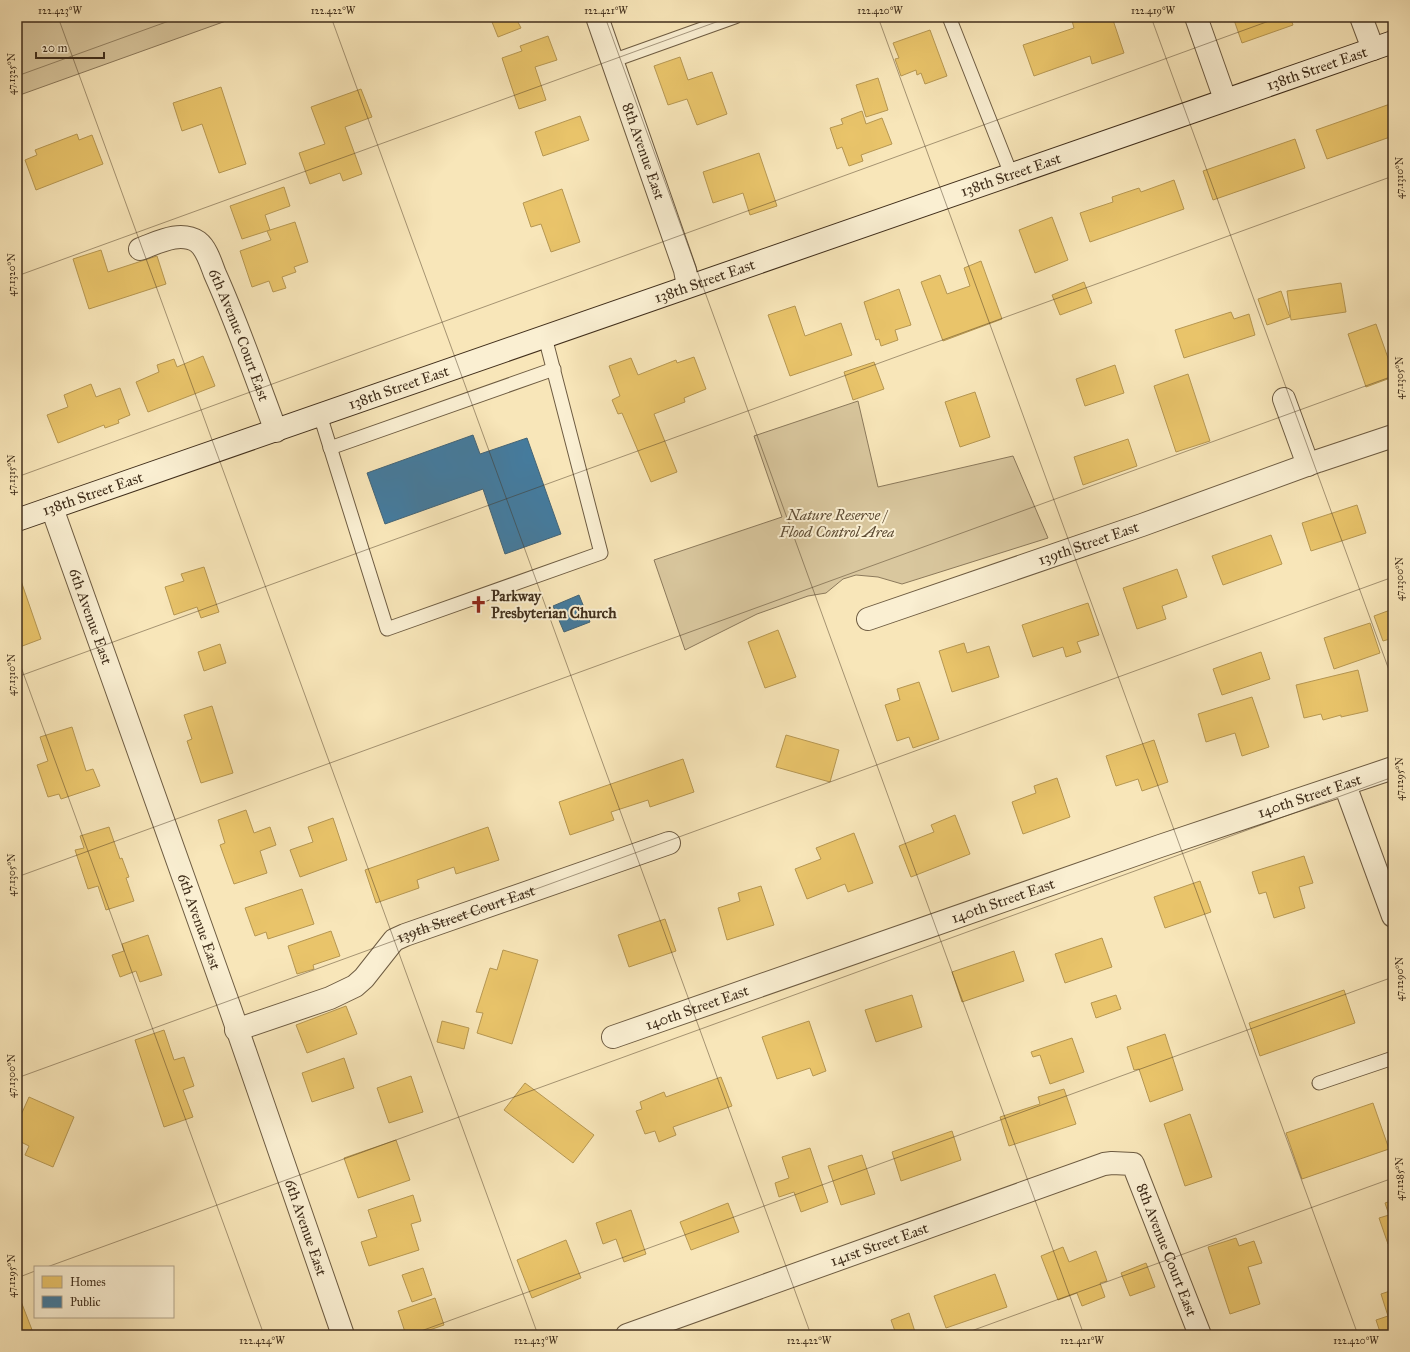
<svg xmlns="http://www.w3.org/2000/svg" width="1410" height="1352" viewBox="0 0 1410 1352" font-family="'IM FELL Great Primer',serif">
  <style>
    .green { fill: #d9c79e; stroke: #8c7a5c }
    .homes { fill: #e9c46a; stroke: #b69752 }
    .public { fill: #457b9d; stroke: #446476 }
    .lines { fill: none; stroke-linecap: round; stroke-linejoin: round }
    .lane-casing { stroke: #6e5c42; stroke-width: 15 }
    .street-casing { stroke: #6e5c42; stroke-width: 24 }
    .secondary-casing { stroke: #402e1b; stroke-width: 24 }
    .lane { stroke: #faefd2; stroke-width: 13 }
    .street { stroke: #faefd2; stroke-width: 22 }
    .secondary { stroke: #faefd2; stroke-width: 22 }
    .ticks { fill: none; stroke: #402e1b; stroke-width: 1; stroke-opacity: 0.45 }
    .labels { text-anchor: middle; stroke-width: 4; stroke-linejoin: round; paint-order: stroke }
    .street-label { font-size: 15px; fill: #402e1b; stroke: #faefd2 }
    .park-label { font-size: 15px; font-style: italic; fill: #5f4d35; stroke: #faefd2 }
    .poi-label { font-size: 15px; font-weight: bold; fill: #402e1b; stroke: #faefd2; text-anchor: start }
    .neatline { fill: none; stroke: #402e1b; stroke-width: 1.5 }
    .ticks-label { font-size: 10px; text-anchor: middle; fill: #402e1b }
  </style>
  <rect width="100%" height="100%" fill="#f8e6b9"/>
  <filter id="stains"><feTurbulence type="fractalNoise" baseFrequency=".005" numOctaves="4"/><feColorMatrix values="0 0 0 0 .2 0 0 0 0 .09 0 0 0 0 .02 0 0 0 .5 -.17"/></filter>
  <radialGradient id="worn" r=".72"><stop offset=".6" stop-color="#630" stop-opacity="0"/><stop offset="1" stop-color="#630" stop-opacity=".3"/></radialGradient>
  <!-- green -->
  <g class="green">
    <polygon points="17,17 237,17 17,96"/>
    <polygon points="858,401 878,487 1013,456 1048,538 902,584 878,577 856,575 843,579 826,593 808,596 757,614 685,650 654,560 782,517 754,436"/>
  </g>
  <!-- homes -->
  <g class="homes">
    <polygon points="490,17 525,17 517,20 521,28 498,37"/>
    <polygon points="1071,17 1112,17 1124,53 1092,64 1090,56 1034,76 1023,45 1074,28"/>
    <polygon points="1233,17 1290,17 1293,25 1242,43"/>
    <polygon points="930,30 947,76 925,84 921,73 917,75 916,70 901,76 895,59 899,58 893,43"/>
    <polygon points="548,36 557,60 535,67 546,100 519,109 502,58 522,51 520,46"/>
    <polygon points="680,57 688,80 712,72 727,114 697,125 687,99 668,105 654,66"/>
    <polygon points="878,78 888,110 866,117 856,85"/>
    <polygon points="221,87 246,164 219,173 202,124 182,131 173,103"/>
    <polygon points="361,89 372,117 345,127 362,174 343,181 340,173 310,184 299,153 325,144 311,107"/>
    <polygon points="1393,103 1393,136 1327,159 1316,130"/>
    <polygon points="862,111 866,124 882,118 892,144 861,155 863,161 849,166 842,147 837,149 830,128 843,124 841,119"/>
    <polygon points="580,116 589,140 543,156 535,132"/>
    <polygon points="77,134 79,140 92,135 103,164 36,190 25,160 37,155 35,150"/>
    <polygon points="1295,139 1305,168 1213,200 1203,171"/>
    <polygon points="759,153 777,206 750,215 743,193 713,203 703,172"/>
    <polygon points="1174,180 1184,209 1090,242 1080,213 1113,202 1112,197 1139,188 1141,192"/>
    <polygon points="284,187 290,206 265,215 270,230 242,239 230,206"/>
    <polygon points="562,189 580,242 551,252 541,224 531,227 523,203"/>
    <polygon points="1052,217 1068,260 1035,273 1019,230"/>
    <polygon points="295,222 308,262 294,267 296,272 282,277 286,288 273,292 269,281 252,287 240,251 271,240 267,231"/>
    <polygon points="101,250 108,272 157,256 166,284 89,309 73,259"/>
    <polygon points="981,261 1002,319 943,341 921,282 940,275 947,294 970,286 964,268"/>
    <polygon points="1084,282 1092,303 1060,315 1052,295"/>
    <polygon points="1341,283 1346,312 1291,320 1287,291"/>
    <polygon points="899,289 911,325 895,330 898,340 881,346 879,339 876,340 864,302"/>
    <polygon points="1281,291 1290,317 1267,325 1258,299"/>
    <polygon points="795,306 805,336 841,323 852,355 790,376 768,315"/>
    <polygon points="1231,312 1234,319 1249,314 1255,335 1184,358 1175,330"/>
    <polygon points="1376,324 1393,372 1393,377 1366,387 1348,334"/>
    <polygon points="203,356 215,386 148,412 136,382 159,372 157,365 174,359 177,367"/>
    <polygon points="694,357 706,389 684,398 685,402 654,414 677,472 651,482 622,413 618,414 612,400 620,396 609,366 631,358 638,375 676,360 677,363"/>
    <polygon points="874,362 884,389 853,400 844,372"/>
    <polygon points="1115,365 1124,393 1085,406 1076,379"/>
    <polygon points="1188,374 1210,441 1176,452 1154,386"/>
    <polygon points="91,384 96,397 120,388 130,415 118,420 119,423 105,428 104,425 58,443 47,415 68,407 64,395"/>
    <polygon points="975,392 990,437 960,447 945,402"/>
    <polygon points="1128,439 1137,466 1083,485 1074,457"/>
    <polygon points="1357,505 1366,533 1311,551 1302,523"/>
    <polygon points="1271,535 1282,564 1223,585 1212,556"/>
    <polygon points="204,567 219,612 201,618 197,607 174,615 165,587 184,581 181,574"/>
    <polygon points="1177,569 1187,597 1162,606 1166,619 1137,629 1123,588"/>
    <polygon points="19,575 41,639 17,648 17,576"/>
    <polygon points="1088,603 1099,635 1077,642 1081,652 1066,657 1063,647 1033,657 1022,625"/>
    <polygon points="1393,609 1393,638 1383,641 1374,616"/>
    <polygon points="1370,623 1380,653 1334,669 1324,638"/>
    <polygon points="778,630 796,677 765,688 748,642"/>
    <polygon points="964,643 967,653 989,646 999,677 952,692 939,651"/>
    <polygon points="220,644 226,663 204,671 198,652"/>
    <polygon points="1261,652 1270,679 1222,695 1213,669"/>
    <polygon points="1358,670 1368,711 1341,717 1341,715 1323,720 1321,714 1304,718 1296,685"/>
    <polygon points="919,682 939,739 913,748 909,737 897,741 885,705 900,700 897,689"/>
    <polygon points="1252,697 1269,747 1242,756 1235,733 1206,742 1198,714"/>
    <polygon points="212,706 233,773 201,783 187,741 192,739 184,715"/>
    <polygon points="72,727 86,771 93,769 100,786 61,799 59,794 48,797 37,765 48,761 40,737"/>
    <polygon points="786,735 839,750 830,782 776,767"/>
    <polygon points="1154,740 1168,782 1142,791 1138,779 1116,786 1106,756"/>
    <polygon points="683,759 694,792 650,807 648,800 611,812 614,820 570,835 559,802"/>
    <polygon points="1057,778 1070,817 1023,834 1012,802 1036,793 1034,786"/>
    <polygon points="246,810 254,833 270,827 276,845 260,851 267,873 234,884 220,845 225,843 218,820"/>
    <polygon points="955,815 970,854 911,877 899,846 934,832 931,825"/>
    <polygon points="333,818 347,860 300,877 290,850 313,842 308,827"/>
    <polygon points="109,827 120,859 122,858 129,877 126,878 134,901 106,910 98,886 88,889 75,850 84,848 80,836"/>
    <polygon points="488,827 499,860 456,874 454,867 417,880 419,888 376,903 365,870"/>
    <polygon points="854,833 873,883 848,892 845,884 807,899 795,869 821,859 816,848"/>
    <polygon points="1304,856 1313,883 1299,887 1305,908 1274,918 1266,892 1259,894 1252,872"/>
    <polygon points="1200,881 1211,912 1165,928 1154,897"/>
    <polygon points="761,886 774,925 727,940 718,908 740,901 738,893"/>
    <polygon points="302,889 314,924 268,939 266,932 255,936 245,908"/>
    <polygon points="665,919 676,951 629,967 618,935"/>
    <polygon points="331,931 340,956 313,965 314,969 297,974 288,946"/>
    <polygon points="148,935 162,975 140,982 136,971 120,977 112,955 124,951 122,944"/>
    <polygon points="1102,938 1112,967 1065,983 1055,954"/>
    <polygon points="503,950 538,960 512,1044 477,1033 483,1013 476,1012 490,968 497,970"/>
    <polygon points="1014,951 1024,981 962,1002 952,972"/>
    <polygon points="1344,990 1355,1023 1260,1056 1249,1023"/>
    <polygon points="912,995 922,1027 876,1042 865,1010"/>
    <polygon points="1116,995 1121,1009 1096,1018 1091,1003"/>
    <polygon points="346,1006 357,1034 307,1053 296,1025"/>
    <polygon points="442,1021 469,1028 464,1049 437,1042"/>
    <polygon points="809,1021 826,1071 813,1076 810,1068 777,1079 762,1037"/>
    <polygon points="164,1030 174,1060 184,1057 194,1086 183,1090 193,1117 164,1127 135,1040"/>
    <polygon points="1165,1034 1183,1090 1150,1102 1139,1069 1134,1070 1127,1047"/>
    <polygon points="1072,1038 1084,1072 1050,1084 1040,1055 1033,1057 1031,1052"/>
    <polygon points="344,1058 354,1088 312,1102 302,1073"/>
    <polygon points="411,1076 423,1112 389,1123 377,1088"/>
    <polygon points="721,1077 732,1106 673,1127 676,1135 659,1142 655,1131 645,1134 636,1111 642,1109 640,1102 664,1092 666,1097"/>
    <polygon points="525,1083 594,1135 573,1163 504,1110"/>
    <polygon points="1064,1089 1076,1124 1009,1146 1000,1117 1040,1104 1038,1097"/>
    <polygon points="29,1097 74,1117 53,1167 25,1155 29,1146 17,1140 17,1124"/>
    <polygon points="1373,1103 1389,1149 1302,1179 1286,1133"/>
    <polygon points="1190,1114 1212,1177 1185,1186 1164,1124"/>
    <polygon points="952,1131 961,1160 901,1181 892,1152"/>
    <polygon points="396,1140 410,1180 358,1198 344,1158"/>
    <polygon points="810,1148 828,1202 801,1212 794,1192 779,1197 775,1183 789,1178 782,1157"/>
    <polygon points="862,1155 875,1194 841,1205 828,1166"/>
    <polygon points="413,1195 421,1221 411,1224 419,1250 369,1266 361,1242 377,1237 368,1210"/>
    <polygon points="1393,1200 1393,1243 1388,1244 1379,1218 1389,1215 1385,1203"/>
    <polygon points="728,1203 739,1232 691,1250 680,1222"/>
    <polygon points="631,1210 646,1254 624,1262 616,1239 603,1244 596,1223"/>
    <polygon points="1236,1238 1239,1246 1254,1241 1262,1263 1248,1267 1260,1304 1230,1314 1208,1247"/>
    <polygon points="566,1240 581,1278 532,1298 517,1260"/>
    <polygon points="1063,1247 1069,1262 1096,1251 1107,1281 1100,1283 1105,1297 1082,1306 1077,1293 1058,1300 1041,1256"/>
    <polygon points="1146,1263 1155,1287 1130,1296 1121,1273"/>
    <polygon points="423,1268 432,1295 412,1302 402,1275"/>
    <polygon points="995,1274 1007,1307 946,1328 934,1296"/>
    <polygon points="1393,1290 1393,1329 1380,1332 1376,1320 1388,1316 1381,1294"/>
    <polygon points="17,1291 34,1335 17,1335"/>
    <polygon points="435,1298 444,1325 415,1335 406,1335 398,1311"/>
    <polygon points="909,1313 916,1335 893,1335 896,1334 891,1320"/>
  </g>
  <!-- public -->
  <g class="public">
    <polygon points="473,435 480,454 527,438 561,534 505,554 483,489 385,524 367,473"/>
    <polygon points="579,595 590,622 564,632 553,606"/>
  </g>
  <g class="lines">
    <defs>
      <g id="lane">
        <polyline points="949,17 1011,174"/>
        <polyline points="612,61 735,17"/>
        <polyline points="320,415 387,629 601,553 545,337"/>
        <polyline points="330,448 554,369"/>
        <polyline points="1319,1083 1393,1058"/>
      </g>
      <g id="street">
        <path id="s1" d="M 597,17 L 685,270 L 688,286"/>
        <polyline points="1196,17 1225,99"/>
        <polyline points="1361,17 1373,49"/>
        <path id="s2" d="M 140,249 C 157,243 180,230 198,242 C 207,249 211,264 215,274 C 238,325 256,378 276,431"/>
        <polyline points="1284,399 1308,465"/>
        <path id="s3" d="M 52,508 L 231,1011 L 343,1335"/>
        <path id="s4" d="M 868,619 L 1142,525 L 1318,461 L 1393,436"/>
        <polyline points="1345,785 1393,916"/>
        <path id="s5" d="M 236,1030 L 330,998 L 355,986 L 364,978 L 394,940 L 405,935 L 669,843"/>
        <path id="s6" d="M 613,1037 L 1160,846 L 1393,768"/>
        <path id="s7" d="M 627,1335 L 1104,1164 L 1112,1163 L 1133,1164 L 1200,1335"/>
      </g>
      <g id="secondary">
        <path id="s8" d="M 17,520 L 1393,42"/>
      </g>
    </defs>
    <!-- lane casing -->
    <use href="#lane" class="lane-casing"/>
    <!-- street casing -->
    <use href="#street" class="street-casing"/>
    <!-- secondary casing -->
    <use href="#secondary" class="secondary-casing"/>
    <!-- lane -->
    <use href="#lane" class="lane"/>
    <!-- street -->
    <use href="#street" class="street"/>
    <!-- secondary -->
    <use href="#secondary" class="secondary"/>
  </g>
  <!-- ticks -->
  <path class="ticks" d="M 58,17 L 538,1335M 331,17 L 811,1335M 605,17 L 1084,1335M 878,17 L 1358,1335M 1151,17 L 1393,681M 17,76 L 180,17M 17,276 L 730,17M 17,477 L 1280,17M 17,656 L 264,1335M 17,677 L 1393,176M 17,877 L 1393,376M 17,1078 L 1393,577M 47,1267 L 1393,777M 17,1278 L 35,1271M 410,1335 L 1393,977M 960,1335 L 1393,1178"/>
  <!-- icons -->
  <defs>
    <symbol id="church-bare" viewBox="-9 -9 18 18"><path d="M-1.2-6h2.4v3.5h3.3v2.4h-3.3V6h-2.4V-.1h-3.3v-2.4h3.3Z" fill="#8f2418" stroke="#faefd2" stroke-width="2.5" paint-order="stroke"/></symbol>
  </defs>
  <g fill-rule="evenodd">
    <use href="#church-bare" x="466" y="592" width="25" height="25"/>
  </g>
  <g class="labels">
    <!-- street labels -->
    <g class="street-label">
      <text dy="5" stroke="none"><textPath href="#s8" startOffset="1376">138th Street East</textPath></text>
      <text dy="5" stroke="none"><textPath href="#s1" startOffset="142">8th Avenue East</textPath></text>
      <text dy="5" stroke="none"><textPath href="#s8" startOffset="1052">138th Street East</textPath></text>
      <text dy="5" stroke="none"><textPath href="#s8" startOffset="728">138th Street East</textPath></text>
      <text dy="5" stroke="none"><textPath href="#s2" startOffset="163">6th Avenue Court East</textPath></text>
      <text dy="5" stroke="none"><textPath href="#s8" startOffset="404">138th Street East</textPath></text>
      <text dy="5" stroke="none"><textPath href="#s8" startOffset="80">138th Street East</textPath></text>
      <text dy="5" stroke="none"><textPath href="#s4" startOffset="233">139th Street East</textPath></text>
      <text dy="5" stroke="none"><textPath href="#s3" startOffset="115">6th Avenue East</textPath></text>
      <text dy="5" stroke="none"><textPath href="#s6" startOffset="737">140th Street East</textPath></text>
      <text dy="5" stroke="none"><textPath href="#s6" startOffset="413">140th Street East</textPath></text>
      <text dy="5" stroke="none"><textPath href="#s5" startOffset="264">139th Street Court East</textPath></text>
      <text dy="5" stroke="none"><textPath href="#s3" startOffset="439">6th Avenue East</textPath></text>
      <text dy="5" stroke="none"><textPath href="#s6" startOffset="89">140th Street East</textPath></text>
      <text dy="5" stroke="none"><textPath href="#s3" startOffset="763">6th Avenue East</textPath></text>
      <text dy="5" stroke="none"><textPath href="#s7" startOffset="268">141st Street East</textPath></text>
      <text dy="5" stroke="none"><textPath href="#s7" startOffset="628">8th Avenue Court East</textPath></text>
    </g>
    <!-- park labels -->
    <g class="park-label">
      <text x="837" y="520">Nature Reserve /<tspan x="837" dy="17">Flood Control Area</tspan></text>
    </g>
    <!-- poi labels -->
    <g class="poi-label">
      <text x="491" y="601">Parkway<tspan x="491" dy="17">Presbyterian Church</tspan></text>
    </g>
  </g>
  <!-- margin -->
  <rect width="1410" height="1352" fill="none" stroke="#f8e6b9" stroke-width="44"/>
  <!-- legend -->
  <rect x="34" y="1266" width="140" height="52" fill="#faefd2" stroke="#b0a289"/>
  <rect x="42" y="1276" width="20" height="12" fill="#e9c46a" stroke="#b0a289"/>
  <text x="70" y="1286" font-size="12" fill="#402e1b">Homes</text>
  <rect x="42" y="1296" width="20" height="12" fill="#457b9d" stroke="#b0a289"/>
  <text x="70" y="1306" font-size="12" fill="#402e1b">Public</text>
  <!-- scale -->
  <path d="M36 52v6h68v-6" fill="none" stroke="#402e1b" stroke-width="2"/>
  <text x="42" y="52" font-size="12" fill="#402e1b" stroke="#faefd2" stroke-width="3" paint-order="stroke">20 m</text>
  <rect x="22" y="22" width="1366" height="1308" class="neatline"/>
  <g class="ticks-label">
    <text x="60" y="14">122.423°W</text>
    <text x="333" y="14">122.422°W</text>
    <text x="606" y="14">122.421°W</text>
    <text x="880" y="14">122.420°W</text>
    <text x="1153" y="14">122.419°W</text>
    <text transform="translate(11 74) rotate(-90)" y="4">47.1325°N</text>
    <text transform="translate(1399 178) rotate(-90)" y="4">47.1310°N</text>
    <text transform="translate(11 275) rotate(-90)" y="4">47.1320°N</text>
    <text transform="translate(1399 378) rotate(-90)" y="4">47.1305°N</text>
    <text transform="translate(11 475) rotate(-90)" y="4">47.1315°N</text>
    <text transform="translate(1399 579) rotate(-90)" y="4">47.1300°N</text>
    <text transform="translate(11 675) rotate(-90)" y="4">47.1310°N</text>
    <text transform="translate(1399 779) rotate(-90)" y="4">47.1295°N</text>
    <text transform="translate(11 875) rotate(-90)" y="4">47.1305°N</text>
    <text transform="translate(1399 979) rotate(-90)" y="4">47.1290°N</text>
    <text transform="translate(11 1076) rotate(-90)" y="4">47.1300°N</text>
    <text transform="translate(1399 1179) rotate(-90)" y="4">47.1285°N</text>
    <text transform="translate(11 1276) rotate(-90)" y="4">47.1295°N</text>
    <text x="262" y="1344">122.424°W</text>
    <text x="536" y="1344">122.423°W</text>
    <text x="809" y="1344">122.422°W</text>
    <text x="1082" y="1344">122.421°W</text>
    <text x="1356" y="1344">122.420°W</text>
  </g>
  <rect width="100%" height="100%" filter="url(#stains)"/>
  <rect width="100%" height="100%" fill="url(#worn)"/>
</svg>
